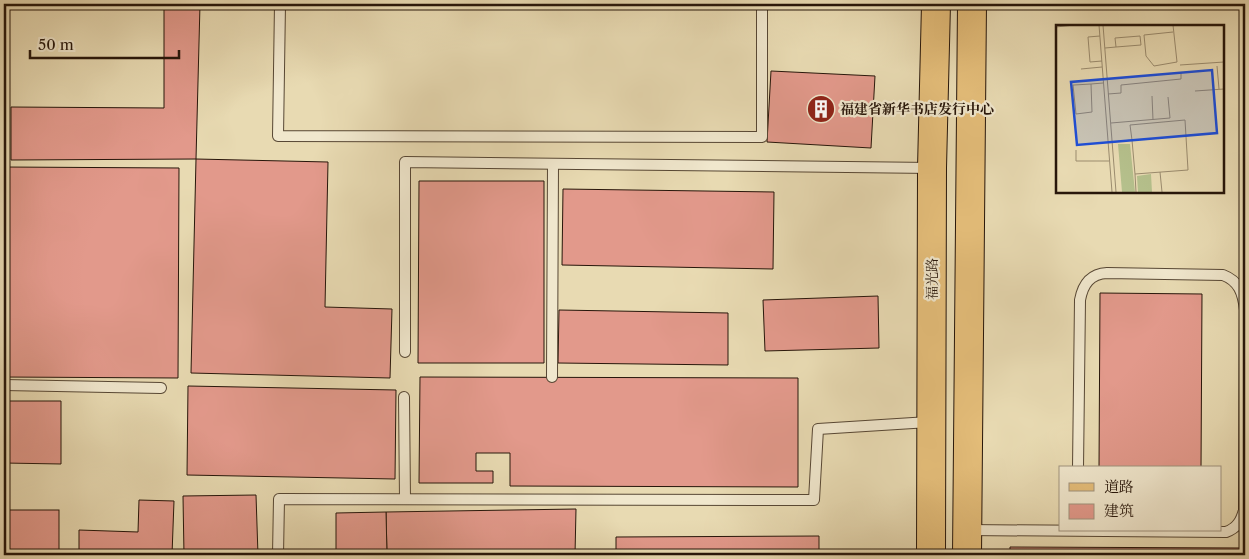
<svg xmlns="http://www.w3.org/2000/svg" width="1249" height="559" viewBox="0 0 1249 559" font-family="'Libre Caslon Text','Noto Serif SC',serif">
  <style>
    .building { fill: #e2998b; stroke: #27160a }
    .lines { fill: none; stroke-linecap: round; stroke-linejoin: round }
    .service-casing { stroke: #574734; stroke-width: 12 }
    .primary-casing { stroke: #27160a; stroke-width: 30 }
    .service { stroke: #f0e7cd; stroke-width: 10 }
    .primary { stroke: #e4bd79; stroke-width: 28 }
    .labels { text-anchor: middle; stroke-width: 4.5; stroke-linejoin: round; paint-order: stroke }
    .poi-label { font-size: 14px; font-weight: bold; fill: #27160a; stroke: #f0e7cd; text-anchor: start }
    .street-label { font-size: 14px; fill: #27160a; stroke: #f0e7cd }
    .inset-road { fill: none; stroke: #9b8c6f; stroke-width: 1 }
    .view { fill: #1d4ed8; fill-opacity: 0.15; stroke: #1d4ed8; stroke-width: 2.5 }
    .inset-edge { fill: none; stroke: #27160a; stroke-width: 2.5 }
  </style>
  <rect width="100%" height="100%" fill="#e8dab2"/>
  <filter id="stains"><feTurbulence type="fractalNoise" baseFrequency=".004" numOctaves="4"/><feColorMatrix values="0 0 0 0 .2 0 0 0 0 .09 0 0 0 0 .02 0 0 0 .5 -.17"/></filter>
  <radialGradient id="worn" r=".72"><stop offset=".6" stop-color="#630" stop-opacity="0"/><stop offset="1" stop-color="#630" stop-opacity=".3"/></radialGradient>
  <!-- building -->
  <g class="building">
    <polygon points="164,4 200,4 196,159 11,160 11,107 164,108"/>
    <polygon points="771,71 875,76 871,148 767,142"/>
    <polygon points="196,159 328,162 325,307 392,309 390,378 191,373"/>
    <polygon points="4,167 179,168 178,378 4,377"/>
    <polygon points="419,181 544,181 544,363 418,363"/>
    <polygon points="563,189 774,192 773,269 562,265"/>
    <polygon points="1100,293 1202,294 1201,468 1099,468"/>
    <polygon points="878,296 879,348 765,351 763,300"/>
    <polygon points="559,310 728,313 728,365 558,363"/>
    <polygon points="420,377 798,378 798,487 510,486 510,453 476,453 476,471 493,471 493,483 419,483"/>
    <polygon points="188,386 396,390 395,479 187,475"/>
    <polygon points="4,401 61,401 61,464 4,463"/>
    <polygon points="256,495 258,555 184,555 183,496"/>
    <polygon points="139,500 174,501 172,555 79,555 79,530 138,532"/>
    <polygon points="576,509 575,555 387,555 386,512"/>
    <rect x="4" y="510" width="55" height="45"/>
    <polygon points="386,512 387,555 336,555 336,513"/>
    <polygon points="819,536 819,555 616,555 616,537"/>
    <polygon points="1010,547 1245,548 1245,555 1010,555"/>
  </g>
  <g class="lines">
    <defs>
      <g id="service">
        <polyline points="280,4 278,136 762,137 762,4"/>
        <polyline points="405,352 405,162 932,168"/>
        <polyline points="552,377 553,164"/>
        <polyline points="4,385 161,388"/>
        <polyline points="404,397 405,499"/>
        <path d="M 968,530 L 1226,532 C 1237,528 1241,521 1244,510 L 1245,310 C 1243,293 1239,281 1223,275 L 1107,273 C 1090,274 1083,284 1080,300 L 1078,468"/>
        <polyline points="278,555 279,499 814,500 818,429 929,422"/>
      </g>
      <g id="primary">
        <polyline points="931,555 932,168 936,4"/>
        <polyline points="967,555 972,4"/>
      </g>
    </defs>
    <!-- service casing -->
    <use href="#service" class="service-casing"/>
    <!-- primary casing -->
    <use href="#primary" class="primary-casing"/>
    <!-- service -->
    <use href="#service" class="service"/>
    <!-- primary -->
    <use href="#primary" class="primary"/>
  </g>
  <!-- icons -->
  <defs>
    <symbol id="building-disc" viewBox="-11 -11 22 22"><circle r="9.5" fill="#8f2418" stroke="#f0e7cd"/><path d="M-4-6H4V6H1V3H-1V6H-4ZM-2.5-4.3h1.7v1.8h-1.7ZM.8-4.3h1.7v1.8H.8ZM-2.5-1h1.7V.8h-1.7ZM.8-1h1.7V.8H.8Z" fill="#fff"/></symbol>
  </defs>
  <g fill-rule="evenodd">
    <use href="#building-disc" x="805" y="93" width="32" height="32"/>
  </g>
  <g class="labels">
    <!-- poi labels -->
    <g class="poi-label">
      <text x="840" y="114">福建省新华书店发行中心</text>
    </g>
    <!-- street labels -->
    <g class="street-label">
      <text transform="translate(932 279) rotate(-90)" y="5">福光路</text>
    </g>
  </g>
  <!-- overview -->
  <g transform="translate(1056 25)">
    <rect width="168" height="168" fill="#e8dab2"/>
    <path d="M 62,119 L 74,119 L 79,167 L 66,167 ZM 95,149 L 96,167 L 82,167 L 81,151 Z" fill="#b5c08c"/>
    <path class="inset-road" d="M 43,0 L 56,167M 47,0 L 60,167M 117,0 L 121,37 L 98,41 L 90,31 L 88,10 L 117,7M 0,2 L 18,0M 44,11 L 32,12 L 34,37 L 46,36M 49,23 L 60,22 L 85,20 L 84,11 L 59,13 L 60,22M 124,40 L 168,37M 161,41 L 163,64M 25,44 L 46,42M 35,59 L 36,87 L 20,89 L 17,60 L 18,60 L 35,59 L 47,58M 139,66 L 168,64M 52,69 L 65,68 L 65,60 L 125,54 L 125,47M 96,71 L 97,95M 55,98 L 114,93 L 112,72M 56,117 L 75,115M 20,125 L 20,136 L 53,136M 104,147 L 106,167M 79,149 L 132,145 L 129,95 L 74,100 L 76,115 L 79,149 L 80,167"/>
    <path class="view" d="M 156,45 L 161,108 L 21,120 L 15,57 Z"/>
    <rect width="168" height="168" class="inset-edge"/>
  </g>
  <!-- margin -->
  <rect width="1249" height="559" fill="none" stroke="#e8dab2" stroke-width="20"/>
  <rect x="5" y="5" width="1239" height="549" fill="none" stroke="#27160a" stroke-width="2.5"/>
  <rect x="10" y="10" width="1229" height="539" fill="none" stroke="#27160a"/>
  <!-- legend -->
  <rect x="1059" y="466" width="162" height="65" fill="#f0e7cd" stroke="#a0937f"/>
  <rect x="1069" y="483" width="25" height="8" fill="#e4bd79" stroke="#a0937f"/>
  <text x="1104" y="492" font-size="15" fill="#27160a">道路</text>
  <rect x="1069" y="504" width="25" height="15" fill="#e2998b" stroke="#a0937f"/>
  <text x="1104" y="516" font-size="15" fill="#27160a">建筑</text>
  <!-- scale -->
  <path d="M30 50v8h149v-8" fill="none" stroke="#27160a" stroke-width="2.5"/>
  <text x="38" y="50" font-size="15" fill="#27160a" stroke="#f0e7cd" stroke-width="4" paint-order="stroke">50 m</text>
  <rect width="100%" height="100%" filter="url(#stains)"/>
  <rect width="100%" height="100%" fill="url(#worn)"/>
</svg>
